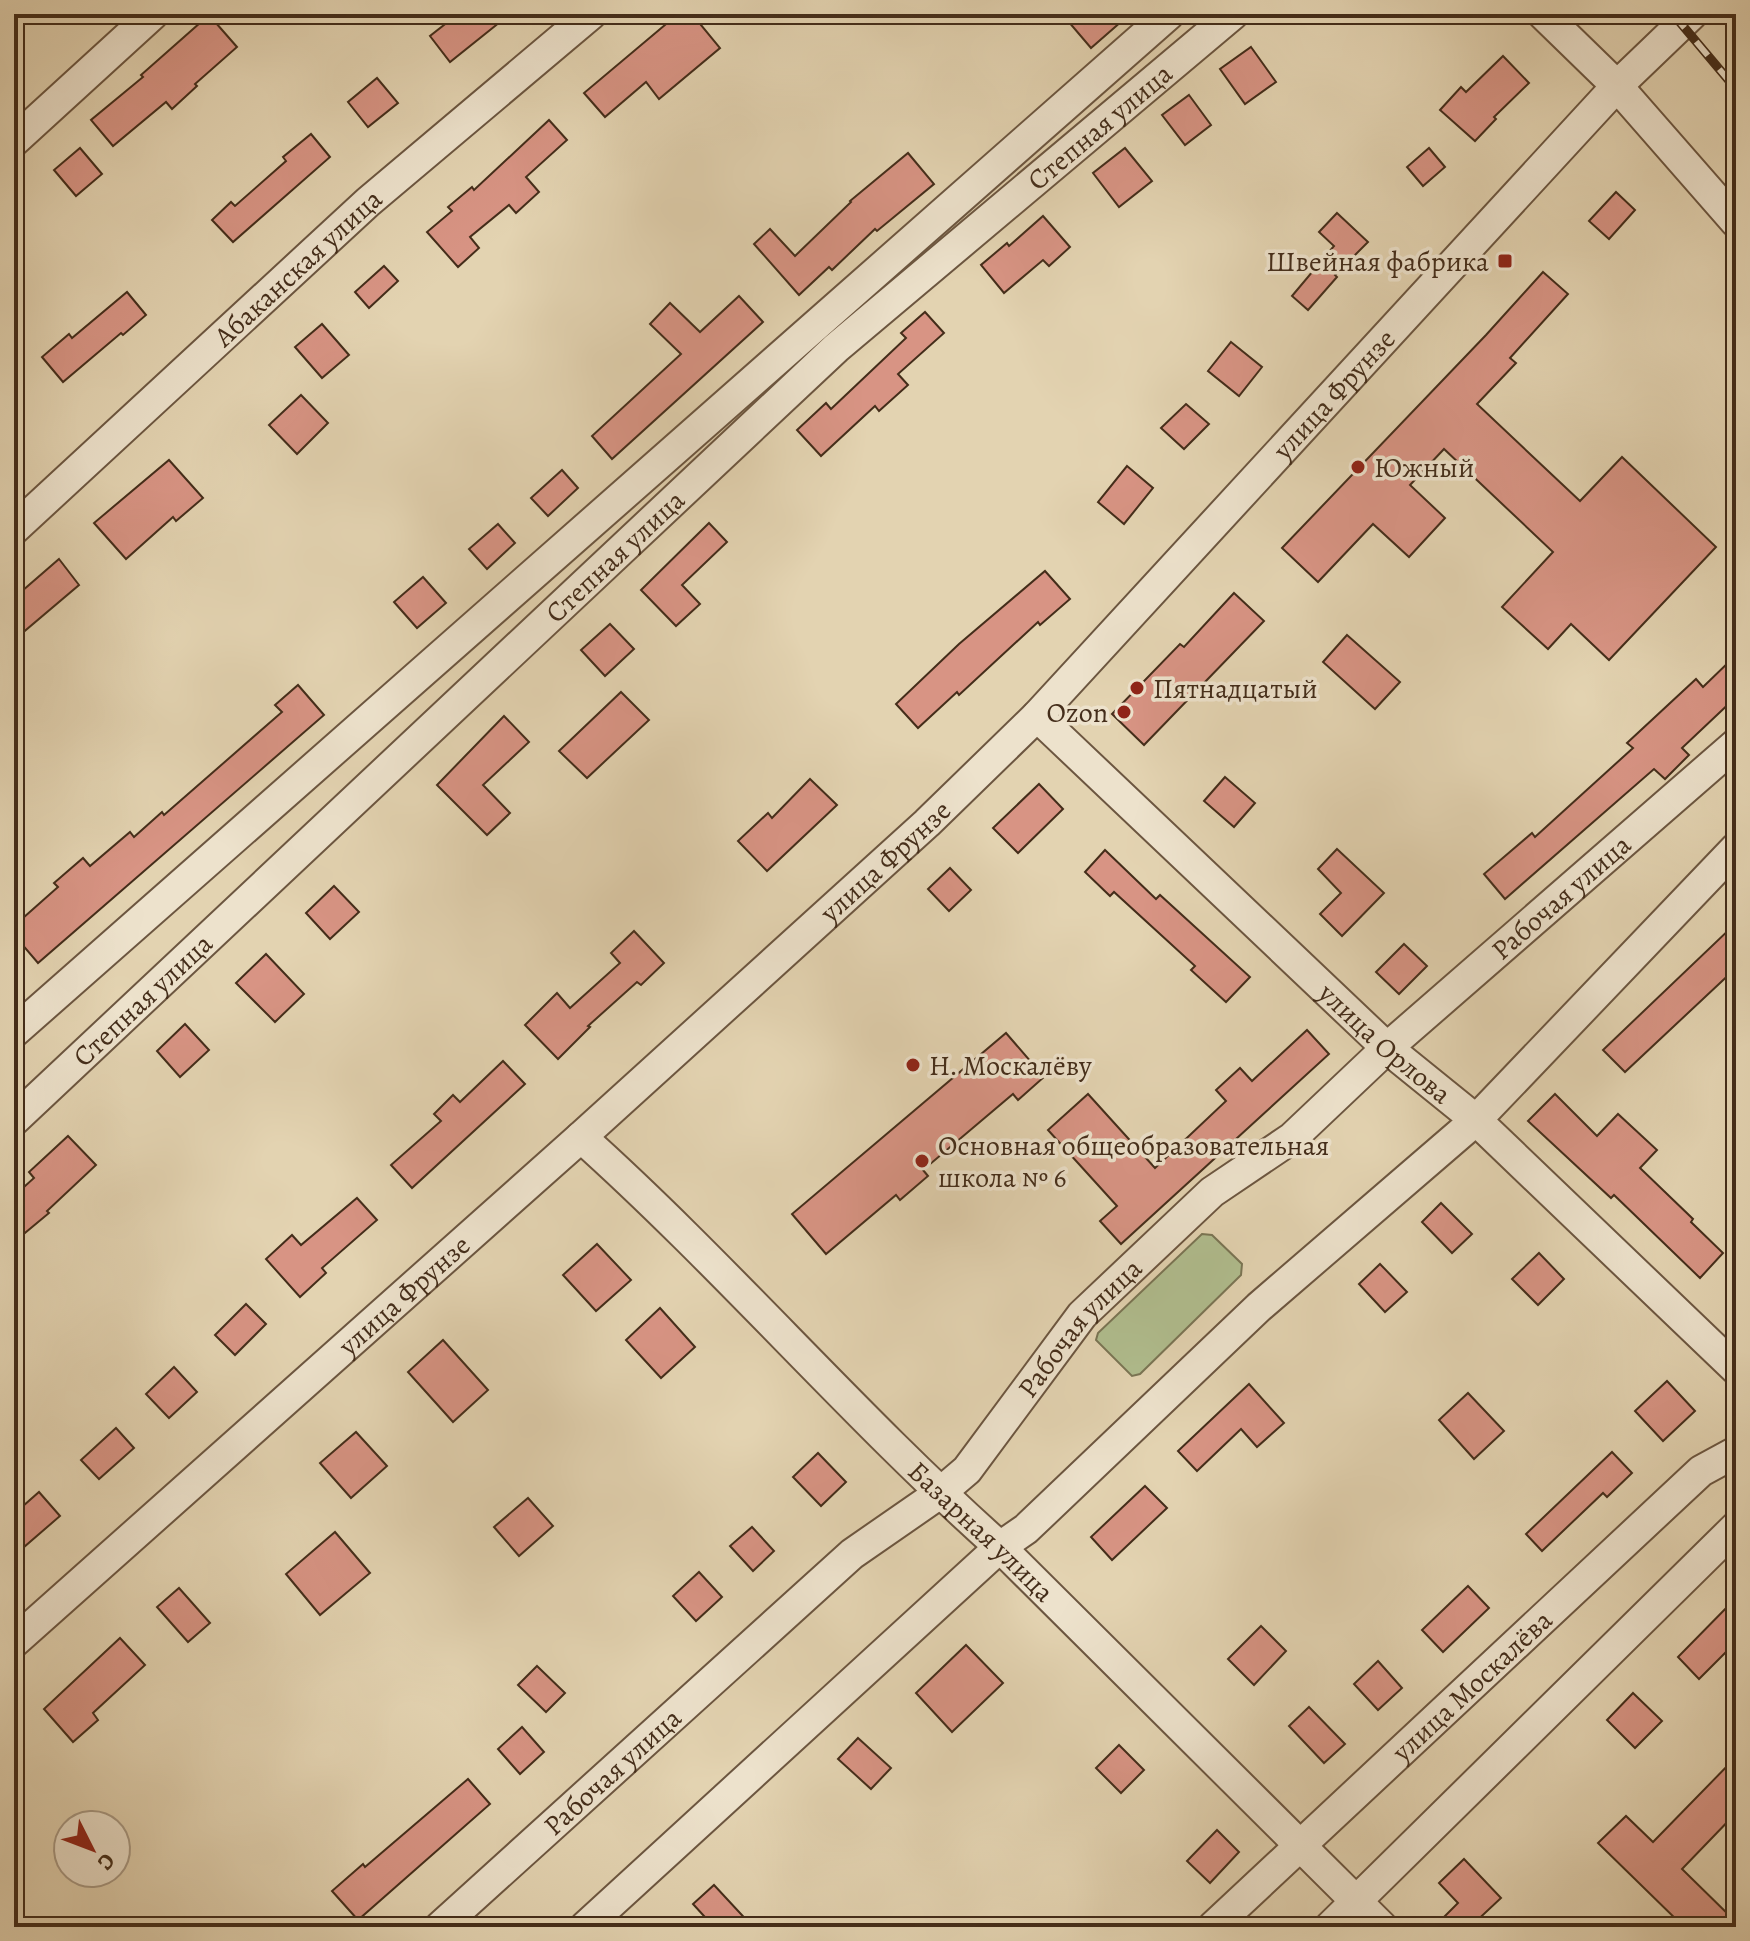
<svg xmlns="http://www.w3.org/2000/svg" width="1750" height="1941" viewBox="0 0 1750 1941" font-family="Alegreya,serif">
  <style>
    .green { fill: #b0bd8e; stroke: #7a7554; stroke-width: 2 }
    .building { fill: #d89484; stroke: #442d1a; stroke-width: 2 }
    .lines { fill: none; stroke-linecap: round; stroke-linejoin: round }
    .minor-casing { stroke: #6c5640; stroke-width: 34 }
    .minor { stroke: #ede2cc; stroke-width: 30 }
    .rail-casing { stroke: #442d1a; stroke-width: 9 }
    .rail { stroke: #ede2cc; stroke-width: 6; stroke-dasharray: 18; stroke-linecap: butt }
    .poi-dot { fill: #8f2418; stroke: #ede2cc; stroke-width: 3 }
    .labels { text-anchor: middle; stroke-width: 7; stroke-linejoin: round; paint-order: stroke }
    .street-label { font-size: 28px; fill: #442d1a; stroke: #ede2cc }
    .poi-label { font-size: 28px; fill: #442d1a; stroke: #ede2cc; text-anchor: start }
  </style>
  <rect width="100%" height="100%" fill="#e3d3b1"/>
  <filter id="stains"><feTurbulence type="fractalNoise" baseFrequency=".0025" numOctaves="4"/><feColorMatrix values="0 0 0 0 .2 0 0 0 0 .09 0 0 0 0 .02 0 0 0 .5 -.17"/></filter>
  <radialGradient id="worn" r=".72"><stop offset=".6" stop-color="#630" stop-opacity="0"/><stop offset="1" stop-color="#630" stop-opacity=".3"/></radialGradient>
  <!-- green -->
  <polygon class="green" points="1202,1234 1212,1235 1242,1264 1241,1275 1140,1374 1132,1376 1096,1340 1098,1333"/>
  <!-- building -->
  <g class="building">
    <polygon points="458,14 510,14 450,62 430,36"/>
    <polygon points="678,14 692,14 720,48 659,99 646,82 605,117 584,93"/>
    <polygon points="1062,14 1130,14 1091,48"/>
    <polygon points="209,15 237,47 195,84 197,86 172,109 166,102 113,146 91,120 143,77 141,75"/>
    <polygon points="1251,47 1276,82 1245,104 1220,69"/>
    <polygon points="1503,56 1529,83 1494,117 1496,119 1475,141 1440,110 1461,87 1466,92"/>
    <polygon points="377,78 398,103 368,127 348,102"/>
    <polygon points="1189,95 1211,125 1185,145 1162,115"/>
    <polygon points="549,120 567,140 526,177 539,192 516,213 509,205 470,237 479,248 458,267 427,232 452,211 448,207 472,187 474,190"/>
    <polygon points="311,134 330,157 233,242 212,220 231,202 235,206 286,161 283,157"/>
    <polygon points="80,148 102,174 76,196 54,170"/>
    <polygon points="1125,148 1152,181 1119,207 1093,173"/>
    <polygon points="1429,148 1445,167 1423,186 1407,167"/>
    <polygon points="908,153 934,184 877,231 875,229 832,270 829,267 799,295 754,244 770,229 795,256 851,202 850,201"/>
    <polygon points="1616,192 1635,210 1609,239 1589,221"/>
    <polygon points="1337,213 1368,242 1335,275 1337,277 1308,310 1292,296 1334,246 1319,232"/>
    <polygon points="1043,216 1070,247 1049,266 1043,260 1004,293 981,265 1007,243 1009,246"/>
    <polygon points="384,266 398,281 369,308 355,292"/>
    <polygon points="1543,272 1568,294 1510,358 1516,363 1477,404 1580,501 1622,457 1716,547 1609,660 1571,624 1548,649 1502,607 1553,552 1444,449 1410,485 1445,518 1409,557 1373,524 1318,582 1282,548 1486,335"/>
    <polygon points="127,292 146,315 123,335 121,333 63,382 42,357 69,334 72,338"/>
    <polygon points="739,296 763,322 612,459 592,436 681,354 650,324 670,303 700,332"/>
    <polygon points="925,312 944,333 898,374 908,385 879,411 875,406 821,456 797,430 826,403 831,409 906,338 901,333"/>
    <polygon points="322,324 349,355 322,378 295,347"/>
    <polygon points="1231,342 1262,367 1239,396 1208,371"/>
    <polygon points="301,395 328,423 297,454 269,425"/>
    <polygon points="1186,404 1209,424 1184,449 1161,428"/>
    <polygon points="169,460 203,498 176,521 173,517 126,559 94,523"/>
    <polygon points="1127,466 1153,488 1124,524 1098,502"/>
    <polygon points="562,470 578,488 548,516 531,498"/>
    <polygon points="709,523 727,542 682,585 700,604 676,626 641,590"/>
    <polygon points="498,524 515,543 487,569 469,549"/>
    <polygon points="59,559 79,585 14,640 14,598"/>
    <polygon points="1045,571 1070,599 1040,625 1038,622 959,695 957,692 918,728 896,704 959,644"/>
    <polygon points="423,577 446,603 417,628 394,602"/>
    <polygon points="1234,593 1264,621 1144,745 1112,714 1180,644 1184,647"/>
    <polygon points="610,624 634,649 605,676 581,650"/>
    <polygon points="1347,635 1400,682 1375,709 1323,662"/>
    <polygon points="1736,655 1736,697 1682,748 1689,755 1665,779 1654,769 1505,899 1484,874 1532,833 1535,837 1633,748 1627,743 1696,679 1703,687"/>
    <polygon points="298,685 324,715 38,963 14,935 14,926 58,887 54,883 83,858 90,866 130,832 134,837 162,812 164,815 282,712 275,705"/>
    <polygon points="621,692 649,720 587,778 559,751"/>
    <polygon points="504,716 529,742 483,785 510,813 487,835 437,785"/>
    <polygon points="1225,777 1255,803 1234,827 1204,801"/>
    <polygon points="810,779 837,805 767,871 738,841 768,813 772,818"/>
    <polygon points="1039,784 1063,809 1018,853 993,828"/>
    <polygon points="1337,849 1384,893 1342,936 1320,914 1341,893 1318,869"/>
    <polygon points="1105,850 1156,899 1160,895 1250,977 1226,1002 1191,970 1195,966 1114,892 1110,896 1085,872"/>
    <polygon points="950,868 971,890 949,911 928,889"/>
    <polygon points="334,886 359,912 330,939 306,913"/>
    <polygon points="1736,923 1736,968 1625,1072 1603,1050"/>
    <polygon points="634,931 664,963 641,985 637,982 588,1026 590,1027 558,1059 525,1025 557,993 570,1008 620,963 611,953"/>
    <polygon points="1404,944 1427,966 1399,994 1376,972"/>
    <polygon points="266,954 304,994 275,1022 236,983"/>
    <polygon points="185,1024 209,1050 180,1077 157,1051"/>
    <polygon points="1307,1030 1329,1054 1121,1244 1100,1221 1117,1206 1048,1130 1088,1094 1155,1168 1226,1101 1216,1090 1240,1068 1252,1081"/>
    <polygon points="1006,1033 1044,1077 1018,1100 1013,1094 923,1170 928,1176 900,1200 896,1195 826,1254 792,1214"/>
    <polygon points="503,1061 525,1084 412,1188 391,1165 441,1121 434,1114 453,1095 460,1102"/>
    <polygon points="1555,1094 1597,1136 1618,1114 1657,1150 1640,1168 1693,1219 1691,1222 1723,1253 1700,1278 1614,1195 1611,1198 1528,1121"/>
    <polygon points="68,1136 96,1165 47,1211 49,1213 14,1242 14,1196 34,1178 29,1172"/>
    <polygon points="357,1198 377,1220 322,1268 326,1273 300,1297 266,1259 292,1235 301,1245"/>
    <polygon points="1441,1203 1472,1234 1452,1253 1422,1222"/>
    <polygon points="597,1244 631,1280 596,1311 563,1275"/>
    <polygon points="1539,1253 1564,1279 1538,1305 1512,1279"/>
    <polygon points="1380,1264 1407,1292 1385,1312 1359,1284"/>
    <polygon points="246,1304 266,1324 235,1355 215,1335"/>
    <polygon points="660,1308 695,1347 661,1378 626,1340"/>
    <polygon points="443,1340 488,1390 453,1422 408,1372"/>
    <polygon points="174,1367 197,1392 169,1418 146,1394"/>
    <polygon points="1667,1381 1695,1411 1663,1441 1635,1411"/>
    <polygon points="1249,1384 1284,1423 1257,1447 1241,1429 1197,1471 1178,1451"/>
    <polygon points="1468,1393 1504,1431 1474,1459 1439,1420"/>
    <polygon points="116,1428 134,1448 99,1479 81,1460"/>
    <polygon points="356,1432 387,1466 351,1498 320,1463"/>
    <polygon points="1612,1452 1632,1473 1607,1497 1603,1493 1542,1551 1526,1534"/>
    <polygon points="818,1453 846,1482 821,1506 793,1477"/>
    <polygon points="1145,1486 1167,1508 1112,1560 1091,1537"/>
    <polygon points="39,1492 60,1516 24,1547 14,1536 14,1514"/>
    <polygon points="528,1498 553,1526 519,1556 494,1527"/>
    <polygon points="752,1527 774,1551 753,1571 730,1546"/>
    <polygon points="335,1532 370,1573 320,1615 286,1574"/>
    <polygon points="699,1572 722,1597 696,1621 673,1596"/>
    <polygon points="1468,1586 1489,1608 1443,1652 1422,1630"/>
    <polygon points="179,1588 210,1623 188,1642 157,1607"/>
    <polygon points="1736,1598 1736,1642 1699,1679 1678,1657"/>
    <polygon points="1261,1626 1286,1651 1254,1685 1228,1659"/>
    <polygon points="120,1638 145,1665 93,1713 98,1720 73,1742 44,1709"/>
    <polygon points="966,1645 1003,1683 952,1732 916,1693"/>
    <polygon points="1378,1661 1402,1688 1378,1710 1354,1684"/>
    <polygon points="537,1666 565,1693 546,1712 518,1685"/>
    <polygon points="1633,1693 1662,1721 1635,1748 1607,1720"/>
    <polygon points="1309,1707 1345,1744 1324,1763 1289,1726"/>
    <polygon points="522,1727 544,1752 520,1774 498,1749"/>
    <polygon points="858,1738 891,1768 871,1789 838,1759"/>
    <polygon points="1119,1745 1144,1770 1121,1793 1096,1768"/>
    <polygon points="1736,1757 1736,1813 1682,1869 1736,1922 1736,1927 1684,1927 1598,1843 1626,1816 1653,1842"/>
    <polygon points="468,1779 490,1804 358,1920 332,1891 363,1864 365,1867"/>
    <polygon points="1217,1830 1239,1852 1210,1883 1187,1861"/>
    <polygon points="1464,1859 1501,1898 1470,1927 1434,1927 1458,1903 1439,1883"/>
    <polygon points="714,1885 753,1927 714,1927 693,1904"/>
  </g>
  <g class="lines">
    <defs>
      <g id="minor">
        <polyline points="1543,14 1617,86 1736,222"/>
        <polyline points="14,141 153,14"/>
        <path id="s1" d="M 14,529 L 368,202 L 591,14"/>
        <path id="s2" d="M 1037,716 L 1387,1048 L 1476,1120 L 1736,1369"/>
        <polyline points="14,1032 1169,14"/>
        <path id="s3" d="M 14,1120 L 836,348 L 1233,14"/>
        <path id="s4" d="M 581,1137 C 726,1267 854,1417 1000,1547 L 1382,1927"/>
        <path id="s5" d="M 14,1642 L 581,1137 L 927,823 L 1037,716 L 1617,86 L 1692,14"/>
        <path id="s6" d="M 440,1927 L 852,1554 L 940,1493 L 967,1470 L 1082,1315 L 1212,1192 L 1292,1138 L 1387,1048 L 1736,744"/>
        <polyline points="585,1927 1000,1547 1026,1529 1259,1307 1476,1120 1736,848"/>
        <path id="s7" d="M 1213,1927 L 1701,1471 L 1736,1452"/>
        <polyline points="1330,1927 1736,1527"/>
      </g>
    </defs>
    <!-- minor casing -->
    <use href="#minor" class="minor-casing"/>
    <!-- minor -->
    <use href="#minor" class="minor"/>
    <defs>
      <polyline id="rail" points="1673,14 1736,89"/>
    </defs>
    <!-- rail casing -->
    <use href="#rail" class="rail-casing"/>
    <!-- rail -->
    <use href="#rail" class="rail"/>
  </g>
  <!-- markers -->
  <g class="poi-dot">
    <rect x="1497" y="253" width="16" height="16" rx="4"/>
    <circle cx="1358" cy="467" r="8"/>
    <circle cx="1137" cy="688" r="8"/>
    <circle cx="1124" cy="712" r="8"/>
    <circle cx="913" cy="1065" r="8"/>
    <circle cx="922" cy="1161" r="8"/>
  </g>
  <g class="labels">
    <!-- street labels -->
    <g class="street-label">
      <text dy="10" stroke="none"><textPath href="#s3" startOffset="1472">Степная улица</textPath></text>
      <text dy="10" stroke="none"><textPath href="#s1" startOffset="386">Абаканская улица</textPath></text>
      <text dy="10" stroke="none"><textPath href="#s5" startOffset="1818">улица Фрунзе</textPath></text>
      <text dy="10" stroke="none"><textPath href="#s3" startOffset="824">Степная улица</textPath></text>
      <text dy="10" stroke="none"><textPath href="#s5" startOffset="1170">улица Фрунзе</textPath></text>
      <text dy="10" stroke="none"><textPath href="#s6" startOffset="1528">Рабочая улица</textPath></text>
      <text dy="10" stroke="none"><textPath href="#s3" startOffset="176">Степная улица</textPath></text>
      <text dy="10" stroke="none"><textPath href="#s2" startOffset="478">улица Орлова</textPath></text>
      <text dy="10" stroke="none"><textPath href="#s5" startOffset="522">улица Фрунзе</textPath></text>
      <text dy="10" stroke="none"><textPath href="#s6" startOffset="880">Рабочая улица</textPath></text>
      <text dy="10" stroke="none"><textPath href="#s4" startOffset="562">Базарная улица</textPath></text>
      <text dy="10" stroke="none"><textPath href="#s7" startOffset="354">улица Москалёва</textPath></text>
      <text dy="10" stroke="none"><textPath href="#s6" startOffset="232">Рабочая улица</textPath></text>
    </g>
    <!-- poi labels -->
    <g class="poi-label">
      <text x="1489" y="271" text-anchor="end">Швейная фабрика</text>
      <text x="1374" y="477">Южный</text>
      <text x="1153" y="698">Пятнадцатый</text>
      <text x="1108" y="722" text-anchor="end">Ozon</text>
      <text x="929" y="1075">Н. Москалёву</text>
      <text x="938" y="1155">Основная общеобразовательная<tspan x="938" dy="32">школа № 6</tspan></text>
    </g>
  </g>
  <!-- margin -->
  <rect width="1750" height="1941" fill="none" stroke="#e3d3b1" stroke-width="48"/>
  <rect x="16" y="16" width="1718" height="1909" fill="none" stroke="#442d1a" stroke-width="4"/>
  <rect x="24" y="24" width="1702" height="1893" fill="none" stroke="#442d1a" stroke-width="2"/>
  <!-- north arrow -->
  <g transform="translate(92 1849) rotate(132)"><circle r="38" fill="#ede2cc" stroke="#a99a85" stroke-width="2"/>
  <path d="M0-6L14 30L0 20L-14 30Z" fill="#8f2418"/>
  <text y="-12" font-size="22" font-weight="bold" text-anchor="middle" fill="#442d1a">С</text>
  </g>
  <rect width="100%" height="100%" filter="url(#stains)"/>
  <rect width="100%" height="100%" fill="url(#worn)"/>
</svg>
